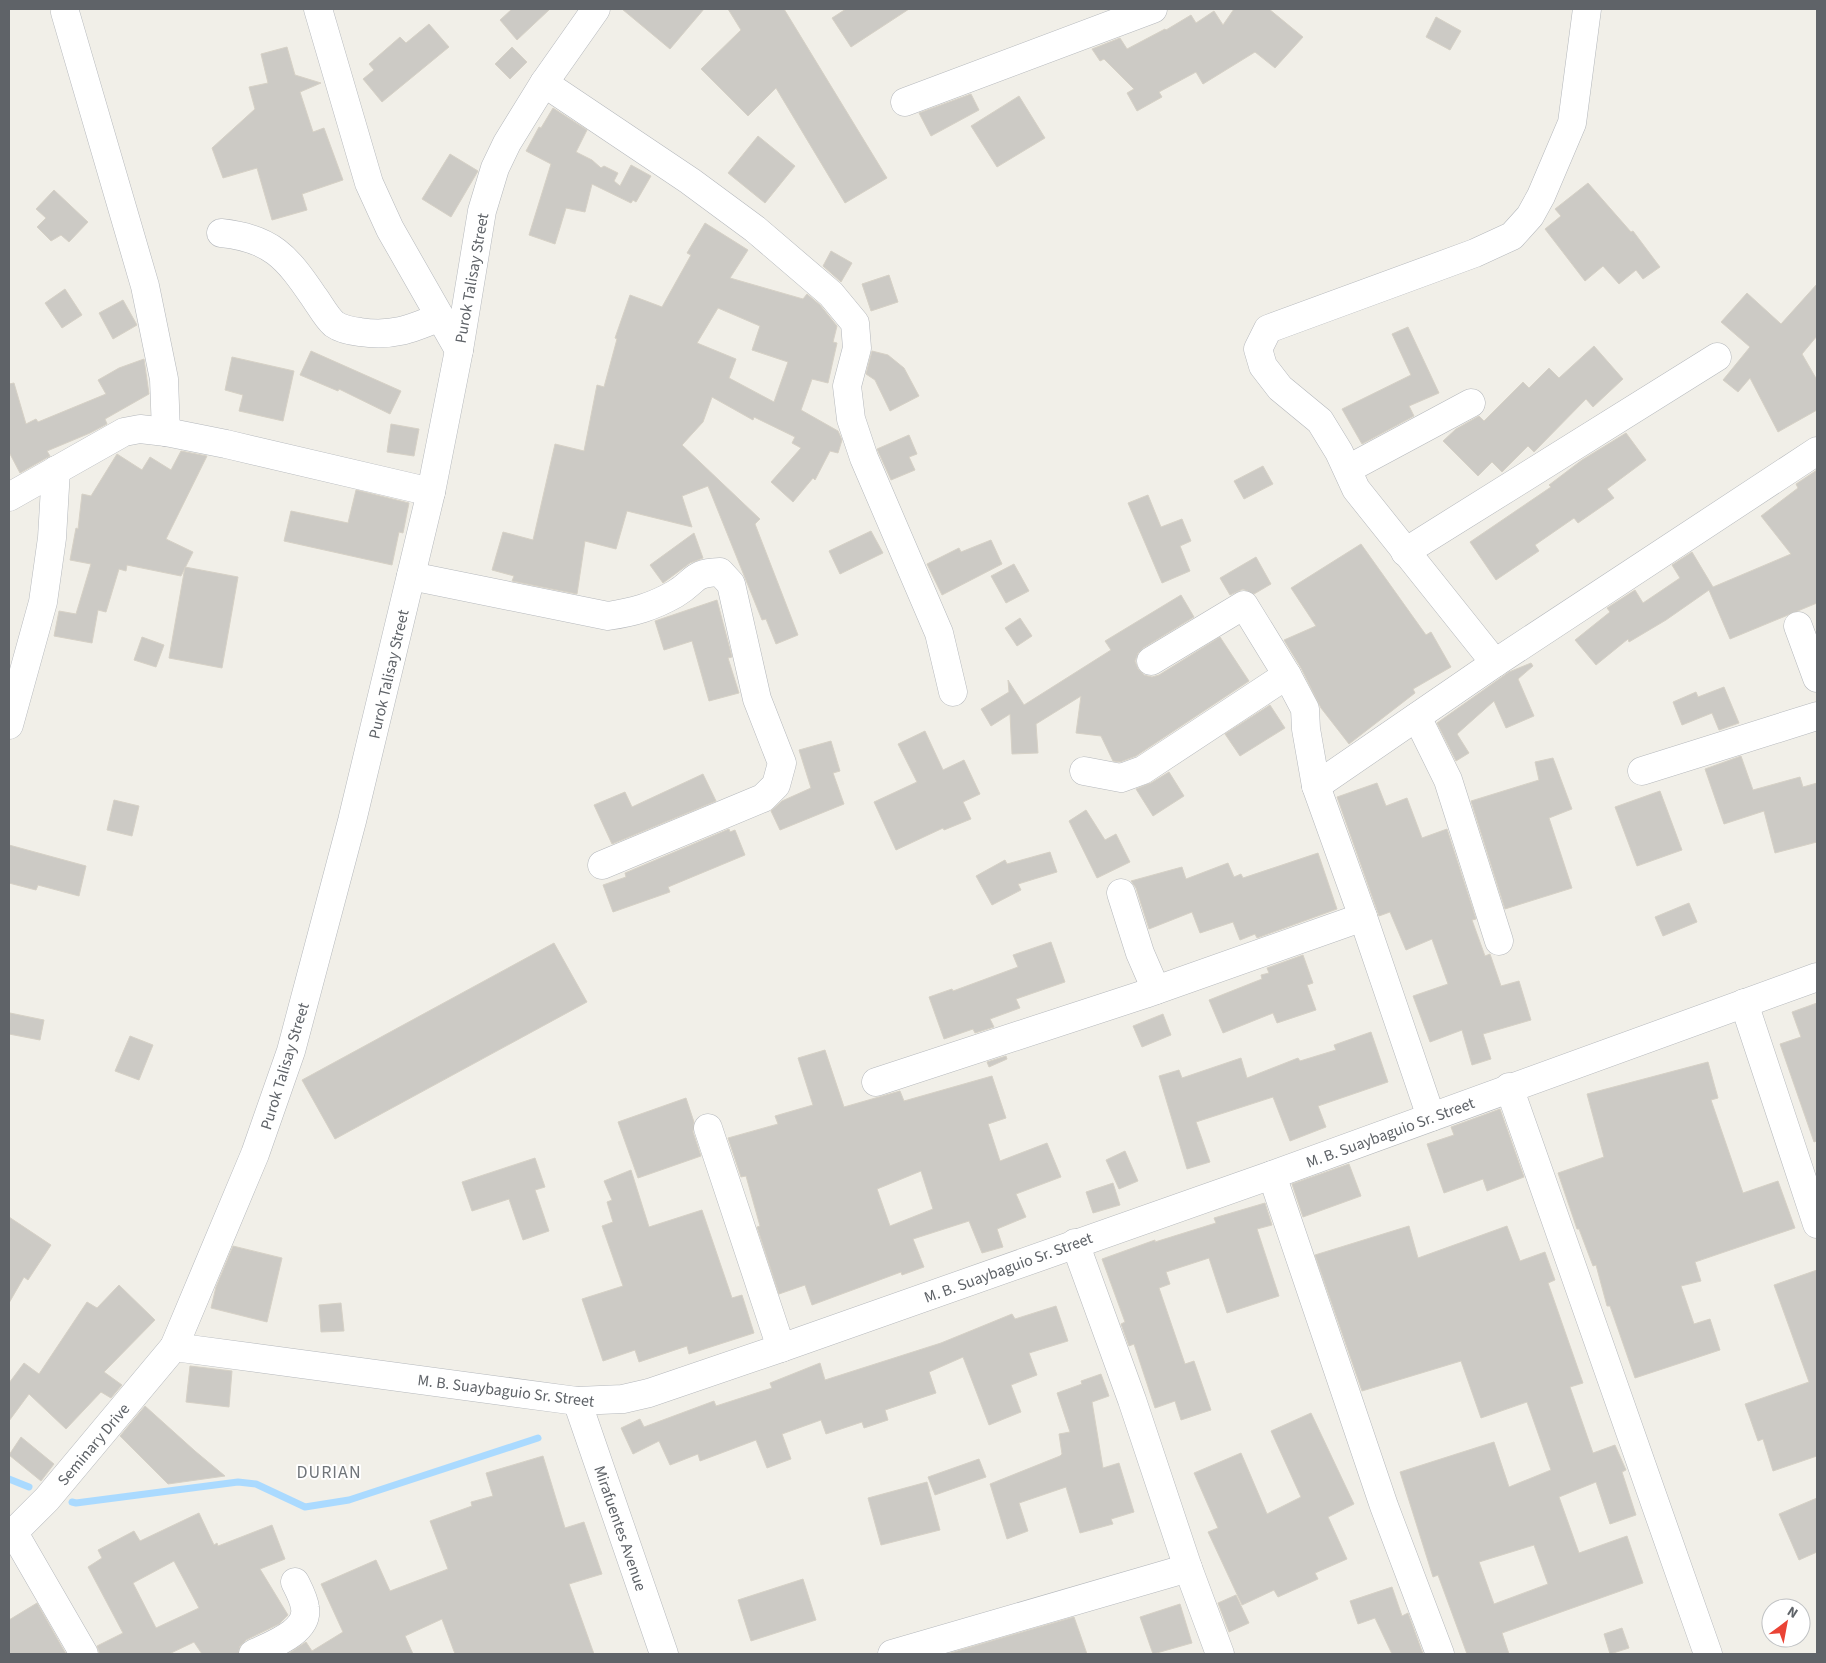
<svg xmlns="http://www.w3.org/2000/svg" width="1826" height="1663" viewBox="0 0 1826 1663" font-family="'Source Sans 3',sans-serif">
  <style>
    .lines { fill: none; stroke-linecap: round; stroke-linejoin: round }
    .stream { stroke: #aadaff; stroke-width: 7 }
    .building { fill: #cccac5; stroke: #d6d1c6; fill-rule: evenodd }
    .minor-casing { stroke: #b5b8bc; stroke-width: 29 }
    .minor { stroke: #fff; stroke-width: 28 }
    .labels { text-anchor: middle; stroke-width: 4; stroke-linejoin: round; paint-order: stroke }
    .street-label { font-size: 16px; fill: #5f6368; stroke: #fff }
    .neighbourhood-label { font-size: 18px; letter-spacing: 1px; fill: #70757a; stroke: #fff }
  </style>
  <rect width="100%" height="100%" fill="#f1efe8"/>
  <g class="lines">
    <!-- stream -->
    <g class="stream">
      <polyline points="9,1479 29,1487"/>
      <polyline points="72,1502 76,1503 238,1482 256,1484 305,1507 349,1500 538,1438"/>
    </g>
  </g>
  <!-- building -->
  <g class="building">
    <polygon points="512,9 550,9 517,40 500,20"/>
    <polygon points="622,9 704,9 670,49"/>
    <polygon points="728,9 784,9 887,178 845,203 776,88 748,116 701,69 741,30"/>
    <polygon points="846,9 909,9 851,47 832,18"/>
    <polygon points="1234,9 1269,9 1303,37 1275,68 1255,52 1203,84 1196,72 1159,92 1162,97 1137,111 1127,93 1134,89 1104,59 1100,61 1092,49 1120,38 1127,49 1165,29 1166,30 1191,15 1196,23 1214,11 1223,25"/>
    <polygon points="1436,17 1461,31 1450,50 1426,37"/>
    <polygon points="429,24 449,47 382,102 363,79 374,70 369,64 400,37 406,43"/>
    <polygon points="287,47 295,75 321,83 300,92 313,132 324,128 343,180 302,194 307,210 272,220 257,168 223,178 212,148 255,109 249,87 268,83 261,54"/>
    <polygon points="512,47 527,62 510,79 495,64"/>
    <polygon points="971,94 979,110 931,136 919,113"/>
    <polygon points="1019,96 1045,138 997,167 971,126"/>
    <polygon points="553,108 587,130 576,152 592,160 601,168 604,166 618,173 614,181 620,186 631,165 651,176 636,202 633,200 631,203 592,184 585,212 566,208 555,244 529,235 551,164 526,151 539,127 541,128"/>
    <polygon points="758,136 795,166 765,203 728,173"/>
    <polygon points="450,154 478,171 451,217 422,199"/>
    <polygon points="1588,183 1631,232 1633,231 1660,267 1643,279 1636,270 1619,284 1603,266 1585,281 1545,229 1561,216 1555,209"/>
    <polygon points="54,190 88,222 69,242 61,235 51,241 37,227 46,218 36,209"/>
    <path d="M 705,223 L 748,250 L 730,278 L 803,299 L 807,294 L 820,305 L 837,326 L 833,342 L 837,343 L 828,383 L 812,379 L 801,410 L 838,431 L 842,440 L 838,453 L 830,451 L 815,480 L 813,478 L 793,502 L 771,482 L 801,448 L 792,443 L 795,437 L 754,417 L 753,420 L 712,397 L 703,422 L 682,445 L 760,519 L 755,524 L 798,635 L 776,644 L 766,619 L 762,620 L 708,486 L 682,496 L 692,527 L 627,511 L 616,549 L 585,541 L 577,594 L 512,581 L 514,576 L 492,570 L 503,532 L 533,540 L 555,444 L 584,451 L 597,385 L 604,387 L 617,339 L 615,338 L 630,295 L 662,307 L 691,255 L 687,253 ZM 718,308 L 760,326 L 752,350 L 788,362 L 774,402 L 729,378 L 736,359 L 697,343 Z"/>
    <polygon points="831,251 852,263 841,282 823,266"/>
    <polygon points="889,275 898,302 871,311 862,284"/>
    <polygon points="1817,284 1817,336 1802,354 1817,380 1817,410 1778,432 1750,378 1738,392 1723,380 1750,347 1721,322 1747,293 1781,324"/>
    <polygon points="65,289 82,315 62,328 45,303"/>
    <polygon points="123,300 137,325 113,339 99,313"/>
    <polygon points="1408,327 1439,393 1409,406 1414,416 1362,444 1342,409 1411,375 1392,334"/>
    <polygon points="1594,346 1623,379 1593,407 1586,399 1534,452 1528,446 1502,472 1492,462 1478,476 1443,441 1456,429 1479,416 1484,421 1523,382 1529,388 1549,368 1559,378"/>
    <polygon points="311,351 401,391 390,414 339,389 338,391 300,375"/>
    <polygon points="872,351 888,355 904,368 919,396 890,411 875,380 866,374"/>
    <polygon points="232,357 294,371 283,421 239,411 243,395 225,390"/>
    <polygon points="144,359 149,394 105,419 107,424 90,433 47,451 50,456 20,473 9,452 9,384 14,383 26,424 36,419 38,422 106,394 98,380 119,368"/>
    <polygon points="391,424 419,429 414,456 387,452"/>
    <polygon points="1626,433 1646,460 1607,489 1614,498 1578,523 1574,518 1535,545 1539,551 1496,580 1470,542 1551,487 1549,485 1582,460"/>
    <polygon points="909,435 917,454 909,457 915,470 891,480 877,449"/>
    <polygon points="181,451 207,456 166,539 193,552 181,576 127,565 126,571 119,569 106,612 98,610 92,643 54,636 59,611 76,614 91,564 70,560 76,528 78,529 82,494 91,496 117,454 142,470 150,457 171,470"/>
    <polygon points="1263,466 1273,484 1244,499 1234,481"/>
    <polygon points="1817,470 1817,603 1730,639 1709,590 1666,620 1629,642 1628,639 1596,665 1575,640 1610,612 1607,608 1635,590 1643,603 1680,578 1672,565 1692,552 1713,587 1791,554 1761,516 1798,488 1796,484"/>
    <polygon points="356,490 409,503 403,533 399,532 392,565 284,541 291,511 348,523"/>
    <polygon points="1148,495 1161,527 1182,519 1191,541 1180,546 1190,571 1162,583 1128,503"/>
    <polygon points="871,531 883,553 840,574 829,551"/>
    <polygon points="694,533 703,558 690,563 663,583 650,565"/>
    <polygon points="991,540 1002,564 942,595 927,564 959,548 961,552"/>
    <polygon points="1361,544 1426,635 1431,632 1451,667 1413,689 1415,693 1349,744 1321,708 1301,668 1284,640 1316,626 1291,588"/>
    <polygon points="1256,557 1271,584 1254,594 1243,589 1230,595 1220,578"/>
    <polygon points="1014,564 1029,591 1006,603 991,576"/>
    <polygon points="185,567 238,577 222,668 169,658"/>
    <polygon points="1181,595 1194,617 1143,648 1138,653 1135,661 1138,669 1144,675 1152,677 1159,675 1220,637 1249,681 1136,756 1120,762 1113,761 1101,736 1076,733 1081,696 1036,724 1038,753 1012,754 1010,714 991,726 981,709 1009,692 1008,680 1024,705 1111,650 1105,641"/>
    <polygon points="717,600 732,657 728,658 739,693 709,701 692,641 664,650 655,621"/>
    <polygon points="1020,618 1032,636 1017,646 1005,628"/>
    <polygon points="142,637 164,645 156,667 134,660"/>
    <polygon points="1531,663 1533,666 1518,679 1534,716 1506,728 1494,701 1457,734 1469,753 1456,761 1437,723 1509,672"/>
    <polygon points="1724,687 1739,723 1719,730 1712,713 1682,725 1673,702 1696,692 1698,697"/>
    <polygon points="1270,705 1285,728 1240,756 1225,734"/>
    <polygon points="925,731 943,770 964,760 980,794 963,802 971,819 944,830 943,828 896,850 874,802 917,782 898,744"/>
    <polygon points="831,741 840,771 833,773 844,804 780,830 771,811 782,801 811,788 799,750"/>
    <polygon points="1741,756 1753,790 1800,777 1803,787 1817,783 1817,842 1775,853 1764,811 1724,824 1705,769"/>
    <polygon points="1553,758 1572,809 1549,818 1572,888 1505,909 1471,801 1539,780 1535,762"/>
    <polygon points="1169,772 1184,796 1153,816 1136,789 1151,783"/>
    <polygon points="703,774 716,801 612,844 594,805 625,792 632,807"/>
    <polygon points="1377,783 1386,806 1407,798 1422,838 1447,829 1476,919 1472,920 1485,956 1490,954 1501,986 1519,981 1531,1020 1483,1034 1491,1059 1472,1065 1462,1030 1430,1042 1413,996 1448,984 1432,939 1406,950 1390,912 1379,916 1337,797"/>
    <polygon points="1660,791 1682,850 1637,866 1615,807"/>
    <polygon points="114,800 139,806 132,836 107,830"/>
    <polygon points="1086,810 1105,840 1116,834 1130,862 1097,878 1069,821"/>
    <polygon points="729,829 730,832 735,830 745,855 668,887 670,892 613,912 603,885 626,877 625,873"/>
    <polygon points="9,845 86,866 79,896 38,885 36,890 9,883"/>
    <polygon points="1050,852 1057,872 1018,884 1021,890 992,905 976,876 1005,860 1007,864"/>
    <polygon points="1318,853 1337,909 1257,938 1255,934 1240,940 1233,922 1200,933 1192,912 1149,929 1136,888 1131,881 1182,867 1186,879 1228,863 1234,877 1241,874 1243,878"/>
    <polygon points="1689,903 1697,922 1663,936 1655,917"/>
    <polygon points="1051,942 1065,982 1016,999 1020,1008 990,1019 994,1027 975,1033 973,1029 944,1039 929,997 952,989 953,991 1018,967 1013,955"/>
    <polygon points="554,943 587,1002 335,1139 302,1080"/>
    <polygon points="1303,955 1313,983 1307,985 1316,1010 1277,1023 1273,1013 1223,1033 1209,1000 1262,979 1261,975 1269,973 1267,968"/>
    <polygon points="1817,1003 1817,1141 1814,1142 1780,1044 1801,1037 1792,1012"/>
    <polygon points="10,1013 44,1020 40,1040 9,1034"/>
    <polygon points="1163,1014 1171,1035 1142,1047 1133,1026"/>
    <polygon points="1371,1032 1388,1082 1318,1106 1326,1127 1290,1141 1273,1097 1196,1122 1210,1162 1187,1169 1159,1076 1179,1070 1182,1078 1241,1058 1247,1078 1298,1058 1300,1061 1336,1050 1334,1045"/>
    <polygon points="130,1036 153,1045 139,1080 115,1071"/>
    <path d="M 825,1050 L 844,1107 L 900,1091 L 904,1101 L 992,1076 L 1006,1118 L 988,1124 L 1000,1161 L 1047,1143 L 1061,1177 L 1016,1194 L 1026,1217 L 997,1229 L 1003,1247 L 982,1253 L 969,1221 L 913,1239 L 924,1267 L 902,1275 L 901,1272 L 812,1305 L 805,1285 L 779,1294 L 757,1227 L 760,1226 L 746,1176 L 741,1177 L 728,1138 L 778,1124 L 775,1116 L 813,1105 L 798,1058 ZM 921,1171 L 933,1209 L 890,1226 L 877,1189 Z"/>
    <polygon points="1006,1056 1007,1059 989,1067 987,1062"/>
    <polygon points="1708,1062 1718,1098 1711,1100 1743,1193 1778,1181 1795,1228 1695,1262 1701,1281 1681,1286 1694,1324 1710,1319 1720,1350 1635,1378 1610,1306 1607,1306 1596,1265 1593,1266 1579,1229 1577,1229 1558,1173 1604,1157 1587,1094"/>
    <polygon points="686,1098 694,1122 693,1132 701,1156 638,1178 618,1122"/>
    <polygon points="1500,1109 1524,1177 1487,1191 1483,1179 1444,1193 1427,1144 1454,1135 1451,1127"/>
    <polygon points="1125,1151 1138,1181 1119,1189 1106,1160"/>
    <polygon points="535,1158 545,1187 535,1190 549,1231 523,1240 509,1199 472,1211 462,1182"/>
    <polygon points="1349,1164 1361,1196 1303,1217 1292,1184"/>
    <polygon points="631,1170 649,1227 702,1210 732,1298 742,1295 754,1333 689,1354 687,1346 639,1362 635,1350 603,1361 582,1299 623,1286 602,1226 613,1222 607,1202 612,1200 604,1181"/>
    <polygon points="1113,1183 1120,1205 1093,1213 1086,1192"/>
    <polygon points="1265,1203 1272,1225 1257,1229 1279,1296 1227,1313 1209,1258 1166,1272 1170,1284 1159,1288 1185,1364 1194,1361 1211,1410 1181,1420 1175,1401 1155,1408 1134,1344 1129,1346 1121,1324 1125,1322 1102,1259 1155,1240 1155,1242 1216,1223 1214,1218"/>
    <polygon points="9,1217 51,1245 28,1280 24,1277 9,1303"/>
    <path d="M 1409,1226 L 1418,1258 L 1507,1226 L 1520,1261 L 1545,1252 L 1555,1280 L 1548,1283 L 1583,1383 L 1570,1387 L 1593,1453 L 1615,1445 L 1626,1470 L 1622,1472 L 1636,1515 L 1610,1524 L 1596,1482 L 1559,1497 L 1579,1553 L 1627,1536 L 1643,1583 L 1502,1633 L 1509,1654 L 1467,1654 L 1438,1575 L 1433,1577 L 1400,1472 L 1494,1442 L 1509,1487 L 1551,1470 L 1527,1402 L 1481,1418 L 1461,1361 L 1362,1391 L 1315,1255 ZM 1534,1545 L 1548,1584 L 1494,1604 L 1479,1562 Z"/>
    <polygon points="233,1246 282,1258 267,1322 211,1308 216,1287"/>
    <polygon points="1817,1270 1817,1456 1773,1471 1763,1439 1758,1441 1745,1404 1809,1382 1774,1285"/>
    <polygon points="119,1285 155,1320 104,1372 122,1385 111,1398 101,1392 66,1429 29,1394 9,1421 9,1383 24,1363 39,1374 87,1302 97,1308"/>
    <polygon points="341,1303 344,1331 321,1332 319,1305"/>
    <polygon points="1056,1306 1068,1341 1029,1353 1037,1375 1011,1385 1021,1412 989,1425 963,1357 929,1372 936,1393 885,1410 888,1420 864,1428 862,1422 826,1434 821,1420 782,1434 791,1459 767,1468 756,1440 700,1461 698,1454 670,1465 659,1441 633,1454 621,1428 640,1419 644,1427 714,1401 716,1406 772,1388 770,1383 820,1363 825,1380 941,1343 1012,1314 1015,1319"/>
    <polygon points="190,1366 232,1371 229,1407 186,1402"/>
    <polygon points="1101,1374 1109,1396 1092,1402 1103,1468 1119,1463 1134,1512 1111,1519 1113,1524 1080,1533 1066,1487 1019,1503 1028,1531 1007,1539 990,1484 1060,1456 1062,1454 1059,1434 1070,1432 1057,1393 1082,1384 1081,1381"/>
    <polygon points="145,1406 195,1451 225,1476 168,1484 120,1436"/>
    <polygon points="1311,1413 1354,1504 1328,1517 1347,1559 1315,1573 1318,1579 1278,1597 1274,1590 1242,1605 1208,1532 1218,1528 1194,1473 1241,1453 1267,1514 1301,1497 1271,1431"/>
    <polygon points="21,1437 54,1464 41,1481 9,1455"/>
    <polygon points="543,1456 565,1528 584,1522 602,1574 569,1584 594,1654 455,1654 442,1619 405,1636 413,1654 288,1654 306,1642 312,1651 343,1632 321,1584 376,1560 390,1591 448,1569 430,1521 472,1506 471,1502 493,1496 486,1473"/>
    <polygon points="979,1459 986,1477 935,1495 928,1477"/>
    <polygon points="927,1482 940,1530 881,1545 868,1498"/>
    <polygon points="1817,1498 1817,1552 1799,1560 1779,1514"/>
    <path d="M 199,1513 L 214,1545 L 217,1543 L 218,1546 L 272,1525 L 285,1559 L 260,1569 L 288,1615 L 279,1624 L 246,1640 L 240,1646 L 238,1654 L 202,1654 L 194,1642 L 169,1654 L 100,1654 L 97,1646 L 123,1633 L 88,1567 L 102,1558 L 98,1550 L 134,1531 L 140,1541 ZM 174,1561 L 199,1608 L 156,1628 L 133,1583 Z"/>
    <polygon points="803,1579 816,1620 751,1641 738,1600"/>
    <polygon points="1392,1587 1402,1616 1408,1613 1423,1654 1392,1654 1375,1618 1358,1624 1350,1601"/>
    <polygon points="1236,1595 1249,1623 1229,1632 1218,1603"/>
    <polygon points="37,1603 66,1654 9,1654 9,1620"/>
    <polygon points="1180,1604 1192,1643 1153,1654 1140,1617"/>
    <polygon points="1074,1617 1087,1654 947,1654"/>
    <polygon points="1622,1628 1629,1648 1610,1654 1604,1634"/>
  </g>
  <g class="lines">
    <defs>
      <g id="minor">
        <polyline points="318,9 369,183 390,229 459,350"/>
        <polyline points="65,12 145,286 164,379 166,432"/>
        <polyline points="544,83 690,181 755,229 831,294 855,323 857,348 847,386 851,419 864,458 939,633 953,692"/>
        <polyline points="905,102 1153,9"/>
        <path d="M 221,233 C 271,238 287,257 314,297 C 320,305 326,317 334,324 C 341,329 351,331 360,332 C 392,337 411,329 440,317"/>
        <polyline points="1348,469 1471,403"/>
        <polyline points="9,497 124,432 140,429 166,432 226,444 431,492"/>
        <polyline points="1405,552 1717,357"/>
        <path d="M 411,576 L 608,616 C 634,612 652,607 675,594 C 697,581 691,573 720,572 L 731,584 L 757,699 L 782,763 L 776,785 L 763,798 L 602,865"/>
        <polyline points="1798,626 1817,678"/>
        <polyline points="1151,661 1244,605 1287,675 1305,709 1306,729 1316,786 1363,917 1431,1117"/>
        <polyline points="1495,663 1356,489 1339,452 1320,421 1280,388 1263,366 1258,349 1268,329 1475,253 1512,236 1530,216 1541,196 1572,123 1587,9"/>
        <polyline points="1417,717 1448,780 1499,941"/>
        <polyline points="9,725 43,602 52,538 56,470"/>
        <polyline points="1084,771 1121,778 1143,770 1287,675"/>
        <polyline points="1642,771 1817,716"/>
        <polyline points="1316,786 1495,663 1817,451"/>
        <polyline points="1121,893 1140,953 1156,990"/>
        <polyline points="1744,1003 1817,1224"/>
        <polyline points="876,1082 1145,994 1363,917"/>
        <polyline points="1509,1087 1708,1654"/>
        <polyline points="708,1128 781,1348"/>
        <polyline points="1272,1175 1384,1506 1440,1654"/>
        <polyline points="1075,1243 1132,1400 1188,1568 1220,1654"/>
        <polyline points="174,1347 577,1401 623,1399 649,1393 781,1348 1272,1175 1817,977"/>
        <polyline points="577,1401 664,1654"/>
        <polyline points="14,1533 84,1654"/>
        <polyline points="9,1537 47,1499 174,1347 255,1154 291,1051 352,821 431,492 459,350 482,211 495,168 507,143 544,83 596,9"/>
        <path d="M 253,1654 C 271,1645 309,1632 305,1608 C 304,1599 299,1590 295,1582"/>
        <polyline points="892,1654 1188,1568"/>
      </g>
    </defs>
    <!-- minor casing -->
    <use href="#minor" class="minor-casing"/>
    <!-- minor -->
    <use href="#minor" class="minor"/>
  </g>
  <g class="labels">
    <!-- street labels -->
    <g class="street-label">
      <text transform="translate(471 278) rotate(-80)" y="6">Purok Talisay Street</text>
      <text transform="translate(388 674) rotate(-77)" y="6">Purok Talisay Street</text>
      <text transform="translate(284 1066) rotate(-73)" y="6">Purok Talisay Street</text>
      <text transform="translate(1390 1132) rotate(-20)" y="6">M. B. Suaybaguio Sr. Street</text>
      <text transform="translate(1008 1267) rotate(-20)" y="6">M. B. Suaybaguio Sr. Street</text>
      <text transform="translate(506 1390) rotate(7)" y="6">M. B. Suaybaguio Sr. Street</text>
      <text transform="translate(93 1444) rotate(-50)" y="6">Seminary Drive</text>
      <text transform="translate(621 1528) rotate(71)" y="6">Mirafuentes Avenue</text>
    </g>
    <!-- neighbourhood labels -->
    <g class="neighbourhood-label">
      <text x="329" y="1478">DURIAN</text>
    </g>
  </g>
  <!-- border -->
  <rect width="1826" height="1663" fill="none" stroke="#5f6368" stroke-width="20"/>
  <!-- north arrow -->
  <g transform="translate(1786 1623) rotate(32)"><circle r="24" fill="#ffffff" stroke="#bfc1c3"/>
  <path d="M0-4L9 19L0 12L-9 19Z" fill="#ea4335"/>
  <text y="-8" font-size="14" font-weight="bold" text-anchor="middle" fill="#5f6368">N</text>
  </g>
</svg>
